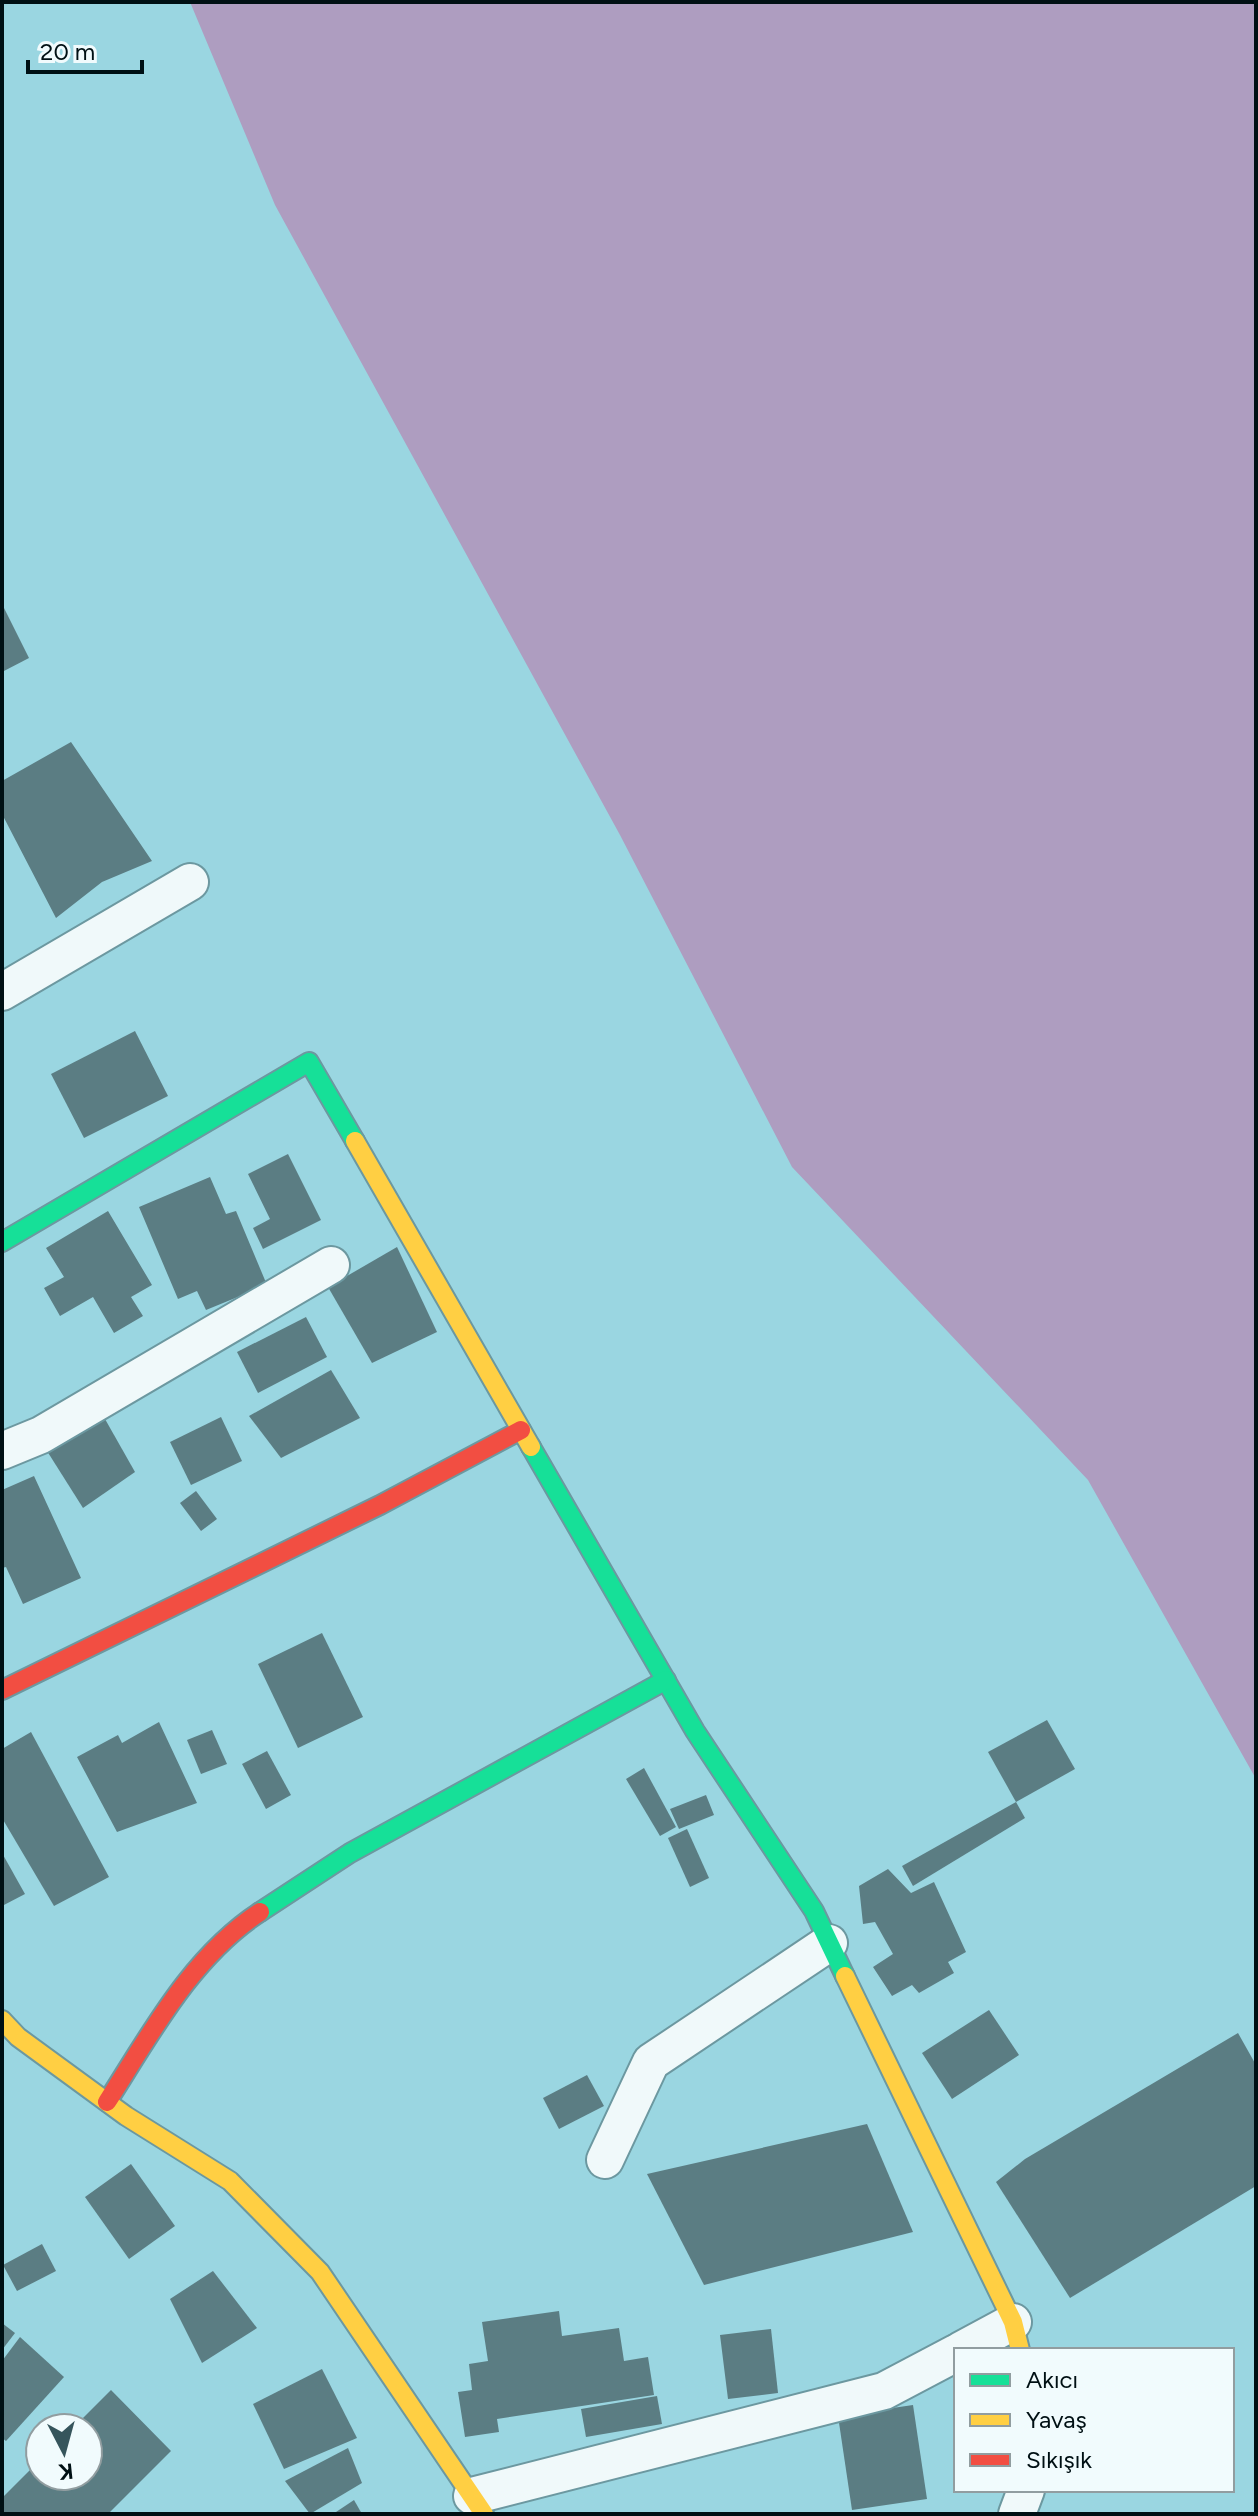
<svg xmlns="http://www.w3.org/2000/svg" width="1258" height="2516" viewBox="0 0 1258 2516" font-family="Figtree,sans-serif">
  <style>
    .water { fill: #ae9dc0 }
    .building { fill: #5b7d83 }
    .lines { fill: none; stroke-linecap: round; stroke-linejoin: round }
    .street-casing { stroke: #6c98a0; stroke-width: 40 }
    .fast-casing { stroke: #6c98a0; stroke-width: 22 }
    .slow-casing { stroke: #6c98a0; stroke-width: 22 }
    .jam-casing { stroke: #6c98a0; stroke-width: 22 }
    .street { stroke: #f0f9fa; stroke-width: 36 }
    .fast { stroke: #16e098; stroke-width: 18 }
    .slow { stroke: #ffcf43; stroke-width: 18 }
    .jam { stroke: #f24e42; stroke-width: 18 }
  </style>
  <rect width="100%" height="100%" fill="#9ad6e1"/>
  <!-- water -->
  <polygon class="water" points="190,2 1256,2 1256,1779 1088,1480 792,1167 620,835 275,205"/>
  <!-- building -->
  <g class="building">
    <polygon points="2,604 29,658 2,672"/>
    <polygon points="71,742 152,861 102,882 56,918 2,814 2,781"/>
    <polygon points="135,1031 168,1096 84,1138 51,1074"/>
    <polygon points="288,1154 321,1220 263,1249 253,1228 270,1219 248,1174"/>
    <polygon points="210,1177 226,1214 236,1211 267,1285 206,1310 197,1291 178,1299 139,1207"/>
    <polygon points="108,1211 152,1285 131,1297 143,1316 114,1333 93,1297 60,1316 44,1288 64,1277 46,1248"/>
    <polygon points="397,1247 437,1332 372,1363 328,1287"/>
    <polygon points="306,1317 327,1357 258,1393 237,1352"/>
    <polygon points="331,1370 360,1418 281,1458 249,1416"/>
    <polygon points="101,1412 135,1472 83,1508 47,1451"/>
    <polygon points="221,1417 242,1461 191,1485 170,1442"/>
    <polygon points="34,1476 81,1578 23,1604 6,1567 2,1568 2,1490"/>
    <polygon points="196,1491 217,1519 201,1531 180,1503"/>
    <polygon points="322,1633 363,1717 298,1748 258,1664"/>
    <polygon points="1047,1720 1075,1769 1016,1802 988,1752"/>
    <polygon points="159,1722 197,1803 117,1832 77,1757 118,1735 122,1743"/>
    <polygon points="212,1730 227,1764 201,1774 187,1740"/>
    <polygon points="31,1732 109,1877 54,1906 2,1818 2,1749"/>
    <polygon points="267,1751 291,1795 266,1809 242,1764"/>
    <polygon points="644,1768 676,1827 660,1836 626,1779"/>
    <polygon points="706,1795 714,1815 679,1829 670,1809"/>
    <polygon points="1016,1802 1025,1818 913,1886 902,1866"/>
    <polygon points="687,1829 709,1878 690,1887 668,1838"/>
    <polygon points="2,1853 25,1894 2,1906"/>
    <polygon points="888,1869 911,1893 934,1882 966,1952 948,1962 954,1973 919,1993 912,1985 892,1996 873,1967 893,1954 875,1922 863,1924 859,1886"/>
    <polygon points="989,2010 1019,2055 952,2099 922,2053"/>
    <polygon points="1238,2033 1256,2065 1256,2186 1070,2298 996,2182 1025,2159"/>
    <polygon points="587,2075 604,2106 559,2129 543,2098"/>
    <polygon points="867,2124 913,2232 704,2285 647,2174"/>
    <polygon points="131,2164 175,2226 129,2259 85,2197"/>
    <polygon points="42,2244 56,2271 17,2291 3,2265"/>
    <polygon points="213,2271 257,2328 202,2363 170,2299"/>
    <polygon points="559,2311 562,2336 619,2328 624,2361 648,2357 654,2395 497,2419 499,2432 465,2437 458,2392 472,2390 469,2364 488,2361 482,2322"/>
    <polygon points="2,2323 15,2333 2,2350"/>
    <polygon points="771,2329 778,2393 728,2399 720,2335"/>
    <polygon points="20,2337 64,2377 6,2441 2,2438 2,2361"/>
    <polygon points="322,2369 357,2438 284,2469 253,2404"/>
    <polygon points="111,2390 171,2451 108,2514 2,2514 2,2498 40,2460 40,2476 88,2476 88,2428 73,2428"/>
    <polygon points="657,2396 662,2424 586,2437 581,2409"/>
    <polygon points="913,2405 927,2499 852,2510 838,2416"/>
    <polygon points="348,2448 362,2483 310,2514 285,2481"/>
    <polygon points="354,2500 362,2514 333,2514"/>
  </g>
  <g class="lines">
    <defs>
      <g id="street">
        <polyline points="2,992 190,882"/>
        <polyline points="2,1451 41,1435 331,1265"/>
        <polyline points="605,2160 651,2062 829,1943"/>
        <polyline points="961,2350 1013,2322"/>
        <polyline points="472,2496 884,2391 956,2353"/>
        <polyline points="1017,2514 1026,2490"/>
      </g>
      <g id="fast">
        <polyline points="2,1242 309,1062 355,1141"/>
        <polyline points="531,1447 695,1731 814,1911 845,1976"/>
        <polyline points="260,1912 350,1853 666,1680"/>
      </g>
      <g id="slow">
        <polyline points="355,1141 531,1447"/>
        <polyline points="845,1976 1013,2322 1020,2350"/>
        <polyline points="2,2020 18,2037 126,2116 230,2181 320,2272 484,2514"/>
      </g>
      <g id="jam">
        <polyline points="2,1690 380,1505 521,1430"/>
        <path d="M 107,2102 C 150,2035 191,1957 260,1912"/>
      </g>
    </defs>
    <!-- street casing -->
    <use href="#street" class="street-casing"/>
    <!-- fast casing -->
    <use href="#fast" class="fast-casing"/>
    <!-- slow casing -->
    <use href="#slow" class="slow-casing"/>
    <!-- jam casing -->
    <use href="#jam" class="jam-casing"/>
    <!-- street -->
    <use href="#street" class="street"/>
    <!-- fast -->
    <use href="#fast" class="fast"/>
    <!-- slow -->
    <use href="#slow" class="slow"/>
    <!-- jam -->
    <use href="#jam" class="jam"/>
  </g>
  <!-- border -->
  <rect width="1258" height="2516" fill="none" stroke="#001014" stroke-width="8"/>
  <!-- legend -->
  <rect x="954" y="2348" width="280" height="144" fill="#f1fbfd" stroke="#919da0" stroke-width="2"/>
  <rect x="970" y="2374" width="40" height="12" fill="#16e098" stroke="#919da0" stroke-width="2"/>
  <text x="1026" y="2388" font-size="24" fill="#001014">Akıcı</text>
  <rect x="970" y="2414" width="40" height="12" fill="#ffcf43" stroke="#919da0" stroke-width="2"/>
  <text x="1026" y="2428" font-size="24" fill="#001014">Yavaş</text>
  <rect x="970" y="2454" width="40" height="12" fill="#f24e42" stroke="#919da0" stroke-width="2"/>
  <text x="1026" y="2468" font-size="24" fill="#001014">Sıkışık</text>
  <!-- north arrow -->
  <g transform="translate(64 2452) rotate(174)"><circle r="38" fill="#f1fbfd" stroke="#919da0" stroke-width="2"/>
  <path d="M0-6L14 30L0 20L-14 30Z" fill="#36555c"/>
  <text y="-12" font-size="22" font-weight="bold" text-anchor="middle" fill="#001014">K</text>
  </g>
  <!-- scale -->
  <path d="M28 60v12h114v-12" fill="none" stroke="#001014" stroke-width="4"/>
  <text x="40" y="60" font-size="24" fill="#001014" stroke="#f1fbfd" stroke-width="6" paint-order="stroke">20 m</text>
</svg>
